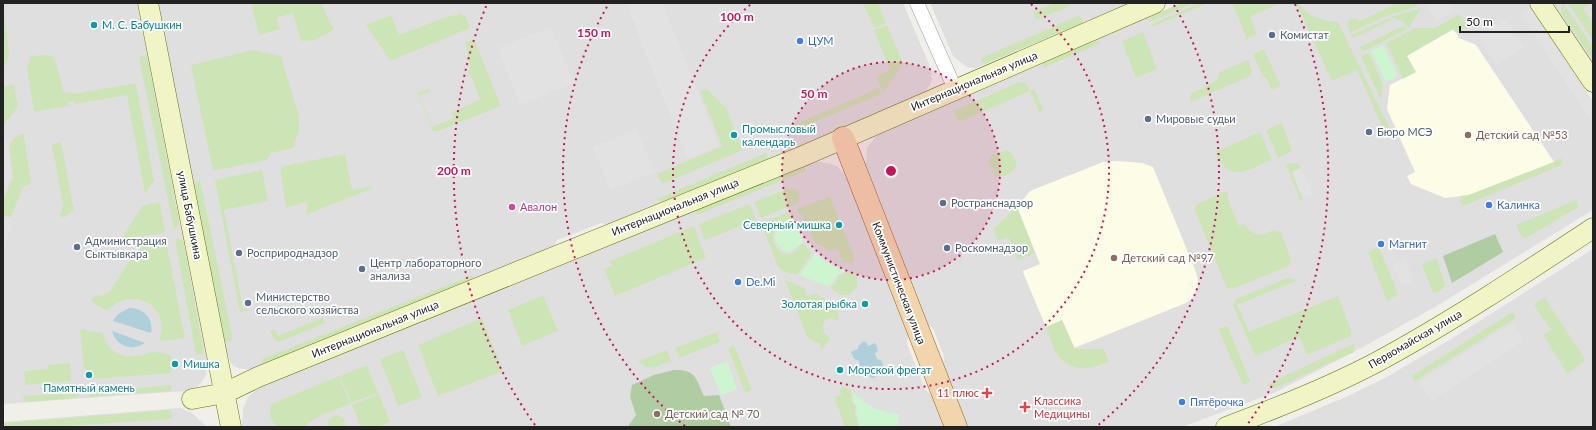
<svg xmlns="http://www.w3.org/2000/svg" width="1596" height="430" viewBox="0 0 1596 430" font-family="Lato,sans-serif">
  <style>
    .residential { fill: #e0dfdf }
    .education { fill: #fcfce7 }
    .grass { fill: #cde5b6 }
    .forest { fill: #afcca3 }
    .park { fill: #cdf5d0 }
    .parking { fill: #e2e2e2 }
    .water { fill: #afd0da }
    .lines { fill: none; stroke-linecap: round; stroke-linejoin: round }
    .street-casing { stroke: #a3a3a3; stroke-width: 15 }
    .secondary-casing { stroke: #667111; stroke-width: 21 }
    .primary-casing { stroke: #906610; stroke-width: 23 }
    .street { stroke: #fff; stroke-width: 14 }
    .secondary { stroke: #f1f4c5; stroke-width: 20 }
    .primary { stroke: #f3d5ad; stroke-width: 22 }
    .ring { fill: none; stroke: #c2185b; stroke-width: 2; stroke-dasharray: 2 4 }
    .culture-dot { fill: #0f9aa8; stroke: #fff; stroke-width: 1.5 }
    .service-dot { fill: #5c6f8a; stroke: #fff; stroke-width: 1.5 }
    .shop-dot { fill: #3f7fe0; stroke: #fff; stroke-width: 1.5 }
    .education-dot { fill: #8d6e63; stroke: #fff; stroke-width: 1.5 }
    .hotel-dot { fill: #d1479c; stroke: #fff; stroke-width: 1.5 }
    .health-dot { fill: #e0444e; stroke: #fff; stroke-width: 1.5 }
    .labels { text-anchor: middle; stroke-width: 3.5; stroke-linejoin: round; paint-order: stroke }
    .culture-label { font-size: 11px; fill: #0d838f; stroke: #fff; text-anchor: start }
    .service-label { font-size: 11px; fill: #4e5e75; stroke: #fff; text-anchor: start }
    .shop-label { font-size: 11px; fill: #366cbe; stroke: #fff; text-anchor: start }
    .street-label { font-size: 11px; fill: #222; stroke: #fff }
    .education-label { font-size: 11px; fill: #785e54; stroke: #fff; text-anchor: start }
    .hotel-label { font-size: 11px; fill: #b23c85; stroke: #fff; text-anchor: start }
    .health-label { font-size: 11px; fill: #be3a42; stroke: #fff; text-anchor: end }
    .centre { fill: #c2185b; stroke: #fff; stroke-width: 2 }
    .ring-label { font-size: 12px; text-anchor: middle; font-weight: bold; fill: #c2185b; stroke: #fff; stroke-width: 3.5; stroke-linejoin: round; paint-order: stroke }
  </style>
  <rect width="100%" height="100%" fill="#f1efea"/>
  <!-- residential -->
  <g class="residential">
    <polygon points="3,3 137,3 207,360 206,375 200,384 196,388 185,391 3,404"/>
    <polygon points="157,3 627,3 688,158 718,146 662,3 903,3 931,69 932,80 930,85 925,91 799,147 613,225 601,223 557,240 552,250 256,369 242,369 233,366 229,359 225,346"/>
    <polygon points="930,3 1129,3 976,68 967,67 953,56"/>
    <polygon points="1181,3 1528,3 1593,102 1593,210 1435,307 1352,353 1276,392 1182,427 967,427 943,365 944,356 933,328 928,325 866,164 867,148 876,136 902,123"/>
    <polygon points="1553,3 1593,3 1593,63"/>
    <polygon points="817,162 827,163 837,166 844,174 849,183 908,333 907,344 925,390 933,396 945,427 242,427 243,409 248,397 260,386 806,164"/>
    <polygon points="1593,249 1593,427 1274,427 1348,396 1385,378 1451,339"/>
    <polygon points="180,408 192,413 207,427 3,427 3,422"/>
  </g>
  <!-- education -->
  <g class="education">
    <polygon points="1454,29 1459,38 1476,45 1554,162 1469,195 1445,198 1411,184 1407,176 1415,172 1387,109 1390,85 1415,72 1406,56"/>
    <polygon points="1117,161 1142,163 1153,167 1196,272 1199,284 1192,299 1186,303 1074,348 1062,320 1046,327 1024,275 1023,271 1040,264 1017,207 1030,191 1103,162"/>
  </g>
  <!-- grass -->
  <g class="grass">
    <polygon points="3,3 9,52 8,59 3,67"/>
    <polygon points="251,3 321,3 334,30 315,40 301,41 293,13 277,18 280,29 259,35"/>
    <polygon points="863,3 878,3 886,23 874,28"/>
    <polygon points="1054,3 1069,3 1070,6 1036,20 1033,12"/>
    <polygon points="1182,3 1194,3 1149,22 1152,16"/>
    <polygon points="1200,3 1208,3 1152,27 1151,24"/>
    <polygon points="1232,3 1280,3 1250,17 1257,34 1247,39"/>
    <path d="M 1296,3 L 1299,3 C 1308,18 1322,20 1338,22 L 1391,131 L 1386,135 L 1357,70 L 1332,81 Z"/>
    <polygon points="1393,3 1417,3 1418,6 1383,17 1350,33 1348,25 1350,19 1355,18 1360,21 1393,5"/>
    <polygon points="1561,3 1563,3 1593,47 1593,60 1561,13"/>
    <polygon points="1568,3 1591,3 1583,9 1593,23 1593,41"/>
    <polygon points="1421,8 1409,28 1402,21 1390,17"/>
    <polygon points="460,14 466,17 470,28 392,60 390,60 366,25 391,15 399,35 446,17"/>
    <polygon points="1459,14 1467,27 1456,33 1453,29 1407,56 1416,72 1403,79 1386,43 1415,28 1435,28"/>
    <polygon points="1080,15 1083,23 984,64 981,58"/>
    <polygon points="1387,19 1393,19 1356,37 1352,38 1351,35"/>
    <polygon points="887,25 903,64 883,93 876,76 890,70 874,30"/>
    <polygon points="1403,26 1407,29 1365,51 1358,48"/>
    <polygon points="1143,32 1157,69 1136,78 1122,41"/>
    <polygon points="473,40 475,41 501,106 438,131 433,131 418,95 419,92 428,89 431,91 419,95 432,127 454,118 452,112 480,100 471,75 467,77 470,65 465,42"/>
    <polygon points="1098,41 1101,43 1043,68 1044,62 1092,42"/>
    <polygon points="1264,49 1281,86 1272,90 1266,78 1263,77 1253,54"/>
    <polygon points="253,50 281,56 299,116 299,130 293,148 271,153 267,160 213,171 191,65"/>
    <polygon points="1369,53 1383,85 1381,100 1361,56"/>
    <polygon points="46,55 52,56 55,59 64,93 72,92 73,94 136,83 154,181 145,194 127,95 75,104 74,101 67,102 68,106 34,112 27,66 30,60 30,56"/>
    <polygon points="147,55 179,222 177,227 174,230 139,57"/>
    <polygon points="1248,60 1252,71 1250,76 1191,102 1190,96 1192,93 1216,81 1220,72"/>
    <polygon points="1019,82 1026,83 1030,91 1034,89 1042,106 1043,109 1040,113 1030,91 959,122 954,111"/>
    <polygon points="14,85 18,107 3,125 3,86"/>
    <polygon points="879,88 881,94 793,131 791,126"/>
    <polygon points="707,89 727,109 741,145 741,151 662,184 657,174 722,146 700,91"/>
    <polygon points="1282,123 1292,151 1278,158 1266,130"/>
    <path d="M 1260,132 L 1272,160 C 1246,170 1230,185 1215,152 Z"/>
    <polygon points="21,134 24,134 24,136 31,182 28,185 23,187 11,217 3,215 3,201 13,176 9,145 13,140"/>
    <polygon points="61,142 74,211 69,213 64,218 60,216 63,205 52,144"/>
    <path d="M 1007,150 C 1013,154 1017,159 1016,167 C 1010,174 1004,179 994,175 L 988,161 L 992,155 Z"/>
    <polygon points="766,153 769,159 666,202 661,202 657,199"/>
    <polygon points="345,154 352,190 372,186 371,189 308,214 305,213 307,212 307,204 304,202 290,207 286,207 280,169 284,166"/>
    <polygon points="1560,158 1563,160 1562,165 1463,206 1460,201 1462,196 1469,195 1554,162"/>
    <polygon points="1290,163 1297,163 1302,168 1292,172 1303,200 1300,200 1286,164"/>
    <polygon points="804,166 806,171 697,215 696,213 697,209"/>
    <polygon points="262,170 268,201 224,210 243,309 249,308 249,310 240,312 215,180"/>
    <polygon points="200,180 233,340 225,342 193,184"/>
    <path d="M 793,188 C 799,191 801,194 799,201 L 796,204 L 761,218 L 754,202 L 787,189 Z"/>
    <path d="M 1224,192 L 1228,193 L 1227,197 L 1239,226 L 1244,224 C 1265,248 1267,223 1281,233 L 1291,259 L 1290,265 L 1233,289 L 1227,288 L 1194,209 L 1197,204 Z"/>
    <path d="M 830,196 L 839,219 L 836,222 L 836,227 L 838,229 L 843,229 L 855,258 L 852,264 L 848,262 L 843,262 L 843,259 L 839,257 L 840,253 L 838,250 L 833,249 L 829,252 L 819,244 L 815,244 C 813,234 802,226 803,215 L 799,214 L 797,209 Z"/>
    <polygon points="1576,200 1578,207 1526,238 1522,238 1516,225"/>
    <polygon points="160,202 165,232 121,240 142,206"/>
    <polygon points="749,204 756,220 705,240 699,224"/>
    <polygon points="1017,207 1035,253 1018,260 1008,237 998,241 993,229"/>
    <path d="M 791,212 L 794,219 L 775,229 C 768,241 779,255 791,254 L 804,243 L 812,253 L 798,274 C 791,274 783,273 778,267 L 761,222 Z"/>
    <polygon points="694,226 706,258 615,296 604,269 612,266 610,261"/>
    <polygon points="175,239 181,239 183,241 204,354 196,355"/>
    <path d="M 166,241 L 185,338 L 164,341 L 159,340 C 172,306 133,284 107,311 L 91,301 L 94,296 L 104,295 L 109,292 L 139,247 L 144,244 Z"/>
    <polygon points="1379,247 1398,294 1396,296 1387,301 1368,252"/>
    <path d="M 1434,259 L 1437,259 L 1445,284 C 1444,289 1438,293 1433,293 L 1422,265 Z"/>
    <polygon points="847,271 857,275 857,287 849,295 840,295 831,288 839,276"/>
    <polygon points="473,275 472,281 264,364 262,359"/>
    <polygon points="1287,278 1295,279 1296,281 1237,305 1249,332 1338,296 1352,332 1351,336 1307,355 1299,337 1255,356 1233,305 1236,299"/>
    <path d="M 785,280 L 805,288 L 805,291 L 807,295 L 812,295 L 815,293 C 825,300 842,307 838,321 L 829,318 C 823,321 822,326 824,332 L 830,338 L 823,349 L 820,347 L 820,343 L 815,343 L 807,337 Z"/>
    <polygon points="543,295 558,331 522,346 508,310"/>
    <polygon points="1544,297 1585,359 1584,362 1568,373 1566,372 1543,335 1551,330 1534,305"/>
    <polygon points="1512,312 1516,318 1415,381 1412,376"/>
    <polygon points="323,317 325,323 279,342 275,341 270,330 276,330 278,336"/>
    <polygon points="482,318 503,371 438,396 418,345"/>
    <path d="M 1062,320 L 1075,349 L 1104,349 L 1109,362 C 1093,368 1074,374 1060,358 C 1053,351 1050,336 1046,327 Z"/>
    <polygon points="1226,326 1228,327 1250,381 1246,384 1243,385 1219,331 1219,329"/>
    <path d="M 80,329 L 103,333 C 107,351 122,360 141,355 C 144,355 147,353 150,352 C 156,352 166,353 171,356 L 171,373 L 94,379 L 93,370 L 84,370 Z"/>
    <polygon points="717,332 720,342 679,358 675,348"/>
    <polygon points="1355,343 1354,352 1276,388 1266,385"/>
    <polygon points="734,345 752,390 745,393 728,348"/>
    <polygon points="403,350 422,397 398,406 380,359"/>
    <path d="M 667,350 L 671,361 C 657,366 650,373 638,361 Z"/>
    <polygon points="70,363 71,381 25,385 24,371 48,369 48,365"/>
    <polygon points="367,365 378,393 351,403 340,376"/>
    <path d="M 339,376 L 350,404 C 335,410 316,415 304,427 L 277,427 C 270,421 268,413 271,404 Z"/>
    <polygon points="172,385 171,391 89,397 89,392"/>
    <polygon points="843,386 851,391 852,402 856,407 855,412 859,427 845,427 835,399 836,396 839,396 841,395 840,390"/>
    <polygon points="79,392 79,395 76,398 26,402 22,396"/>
    <polygon points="379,394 390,422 377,427 361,427 352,405"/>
    <polygon points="171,410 172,419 51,427 3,427 3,423"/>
    <polygon points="335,415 339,416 344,419 346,427 327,427 328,420"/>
  </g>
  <!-- forest -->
  <g class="forest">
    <polygon points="1495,234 1503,252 1452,283 1443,256"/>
    <path d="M 674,370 C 696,369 696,379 704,396 L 719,395 L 731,427 L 629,427 L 629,425 L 636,415 L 630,397 L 632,385 L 654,375 Z"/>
  </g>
  <!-- park -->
  <g class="park">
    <polygon points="1383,45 1398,76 1386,82 1371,51"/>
    <path d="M 794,221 L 803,241 C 797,247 793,252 784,251 L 776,241 L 775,234 L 778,230 Z"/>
    <polygon points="815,253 826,262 845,271 837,275 829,287 800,275"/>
    <polygon points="727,361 737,389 721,395 710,368"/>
    <path d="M 852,392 C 868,407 877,411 899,414 L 897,427 L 860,427 L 856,412 L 857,407 L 853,401 Z"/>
  </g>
  <!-- parking -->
  <g class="parking">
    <polygon points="627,3 662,3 718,146 688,158"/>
    <polygon points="1426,3 1451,3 1455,10 1436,21"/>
    <polygon points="1530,8 1593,105 1593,118 1591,120 1521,14"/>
    <polygon points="1506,18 1524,47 1496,65 1478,37"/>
    <polygon points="551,27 574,83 520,105 498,48"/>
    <polygon points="637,129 655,172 610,190 593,147"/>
    <polygon points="3,136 8,145 11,176 3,196"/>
    <polygon points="1301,168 1313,195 1303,199 1292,172"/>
    <polygon points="3,217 10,219 12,225 3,251"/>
    <polygon points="1405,259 1414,281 1401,286 1393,264"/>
    <polygon points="1512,323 1524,341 1431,401 1419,382"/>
  </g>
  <!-- water -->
  <g class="water">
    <path d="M 129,308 C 143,308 154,318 151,333 L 113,321 L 118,314 Z"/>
    <path d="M 112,331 L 145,343 C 131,352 116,346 112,331 Z"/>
    <polygon points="863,342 866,342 868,346 875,343 878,350 875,354 877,359 881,360 884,367 877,370 878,374 874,378 870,377 868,373 860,376 858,369 860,365 858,360 854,359 851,352 858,349 858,346"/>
  </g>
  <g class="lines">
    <defs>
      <polyline id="street" points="917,3 955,89"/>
      <g id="secondary">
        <polyline points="148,3 231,427"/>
        <polyline points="1540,3 1593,82"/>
        <polyline points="192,399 225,393 258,377 803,156 1155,3"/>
        <path d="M 1226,427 C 1277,408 1328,388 1377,362 C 1451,322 1522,275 1593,228"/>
      </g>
      <polyline id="primary" points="843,138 956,427"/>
    </defs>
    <!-- street casing -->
    <use href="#street" class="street-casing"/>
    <!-- secondary casing -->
    <use href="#secondary" class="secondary-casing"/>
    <!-- primary casing -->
    <use href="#primary" class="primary-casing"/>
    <!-- street -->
    <use href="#street" class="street"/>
    <!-- secondary -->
    <use href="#secondary" class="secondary"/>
    <!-- primary -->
    <use href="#primary" class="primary"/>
  </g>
  <!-- distance rings -->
  <circle cx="891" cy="171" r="109" fill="#c2185b" fill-opacity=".12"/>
  <g class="ring">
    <circle cx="891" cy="171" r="109"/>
    <path d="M1031 4A218 218 0 1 1 751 4"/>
    <path d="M685 426A328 328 0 0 1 608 5M1174 5A328 328 0 0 1 1097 426"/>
    <path d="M535 425A437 437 0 0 1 487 4M1295 4A437 437 0 0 1 1247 425"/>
  </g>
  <!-- markers -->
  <g class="culture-dot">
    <circle cx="94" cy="25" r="4"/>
    <circle cx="734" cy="135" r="4"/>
    <circle cx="839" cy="225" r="4"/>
    <circle cx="865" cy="304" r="4"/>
    <circle cx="175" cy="364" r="4"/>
    <circle cx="840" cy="370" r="4"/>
    <circle cx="89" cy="375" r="4"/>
  </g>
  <g class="service-dot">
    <circle cx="1272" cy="35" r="4"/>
    <circle cx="1148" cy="119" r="4"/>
    <circle cx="1369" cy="132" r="4"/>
    <circle cx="943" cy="203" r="4"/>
    <circle cx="77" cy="247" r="4"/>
    <circle cx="947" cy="248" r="4"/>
    <circle cx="239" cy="253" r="4"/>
    <circle cx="362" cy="269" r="4"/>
    <circle cx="248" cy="303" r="4"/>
  </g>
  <g class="shop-dot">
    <circle cx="800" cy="41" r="4"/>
    <circle cx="1489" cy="205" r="4"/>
    <circle cx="1381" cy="244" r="4"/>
    <circle cx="738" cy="282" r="4"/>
    <circle cx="1182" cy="402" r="4"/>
  </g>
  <g class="education-dot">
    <circle cx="1468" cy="135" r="4"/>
    <circle cx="1114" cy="258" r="4"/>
    <circle cx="657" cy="414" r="4"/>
  </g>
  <circle class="hotel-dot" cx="512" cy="207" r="4"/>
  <g class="health-dot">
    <path d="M985 387h4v4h4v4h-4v4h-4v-4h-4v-4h4z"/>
    <path d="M1023 401h4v4h4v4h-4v4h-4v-4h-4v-4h4z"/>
  </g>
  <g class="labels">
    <!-- culture labels -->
    <g class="culture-label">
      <text x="102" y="29">М. С. Бабушкин</text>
      <text x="742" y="133">Промысловый<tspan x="742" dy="13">календарь</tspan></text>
      <text x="831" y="229" text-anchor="end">Северный мишка</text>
      <text x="857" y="308" text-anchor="end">Золотая рыбка</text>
      <text x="183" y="368">Мишка</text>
      <text x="848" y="374">Морской фрегат</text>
      <text x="89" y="392" text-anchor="middle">Памятный камень</text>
    </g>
    <!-- service labels -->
    <g class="service-label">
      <text x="1280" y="39">Комистат</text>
      <text x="1156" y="123">Мировые судьи</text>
      <text x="1377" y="136">Бюро МСЭ</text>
      <text x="951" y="207">Ространснадзор</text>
      <text x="85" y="245">Администрация<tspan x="85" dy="13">Сыктывкара</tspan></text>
      <text x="955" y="252">Роскомнадзор</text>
      <text x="247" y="257">Росприроднадзор</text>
      <text x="370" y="267">Центр лабораторного<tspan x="370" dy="13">анализа</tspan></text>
      <text x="256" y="301">Министерство<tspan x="256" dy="13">сельского хозяйства</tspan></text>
    </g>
    <!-- shop labels -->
    <g class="shop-label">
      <text x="808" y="45">ЦУМ</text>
      <text x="1497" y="209">Калинка</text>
      <text x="1389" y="248">Магнит</text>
      <text x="746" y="286">De.Mi</text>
      <text x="1190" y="406">Пятёрочка</text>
    </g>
    <!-- street labels -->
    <g class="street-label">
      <text transform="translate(974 81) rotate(-23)" y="4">Интернациональная улица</text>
      <text transform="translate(675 207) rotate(-22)" y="4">Интернациональная улица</text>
      <text transform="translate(190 215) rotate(79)" y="4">улица Бабушкина</text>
      <text transform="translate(899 283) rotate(69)" y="4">Коммунистическая улица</text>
      <text transform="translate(375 329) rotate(-22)" y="4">Интернациональная улица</text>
      <text transform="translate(1415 339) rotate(-30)" y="4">Первомайская улица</text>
    </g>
    <!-- education labels -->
    <g class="education-label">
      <text x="1476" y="139">Детский сад №53</text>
      <text x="1122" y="262">Детский сад №97</text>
      <text x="665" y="418">Детский сад № 70</text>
    </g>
    <!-- hotel labels -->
    <g class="hotel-label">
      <text x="520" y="211">Авалон</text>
    </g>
    <!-- health labels -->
    <g class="health-label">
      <text x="979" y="397">11 плюс</text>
      <text x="1034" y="405" text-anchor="start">Классика<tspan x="1034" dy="13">Медицины</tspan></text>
    </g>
  </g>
  <circle cx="891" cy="171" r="6" class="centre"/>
  <g class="ring-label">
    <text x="737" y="21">100 m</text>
    <text x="594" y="37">150 m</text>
    <text x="814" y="98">50 m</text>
    <text x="454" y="175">200 m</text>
  </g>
  <!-- border -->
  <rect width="1596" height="430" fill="none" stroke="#222222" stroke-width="8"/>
  <!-- scale -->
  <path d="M1460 26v6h109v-6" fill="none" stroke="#222222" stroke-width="2"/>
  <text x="1466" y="26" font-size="12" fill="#222222" stroke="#ffffff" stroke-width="3" paint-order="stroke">50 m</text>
</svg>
